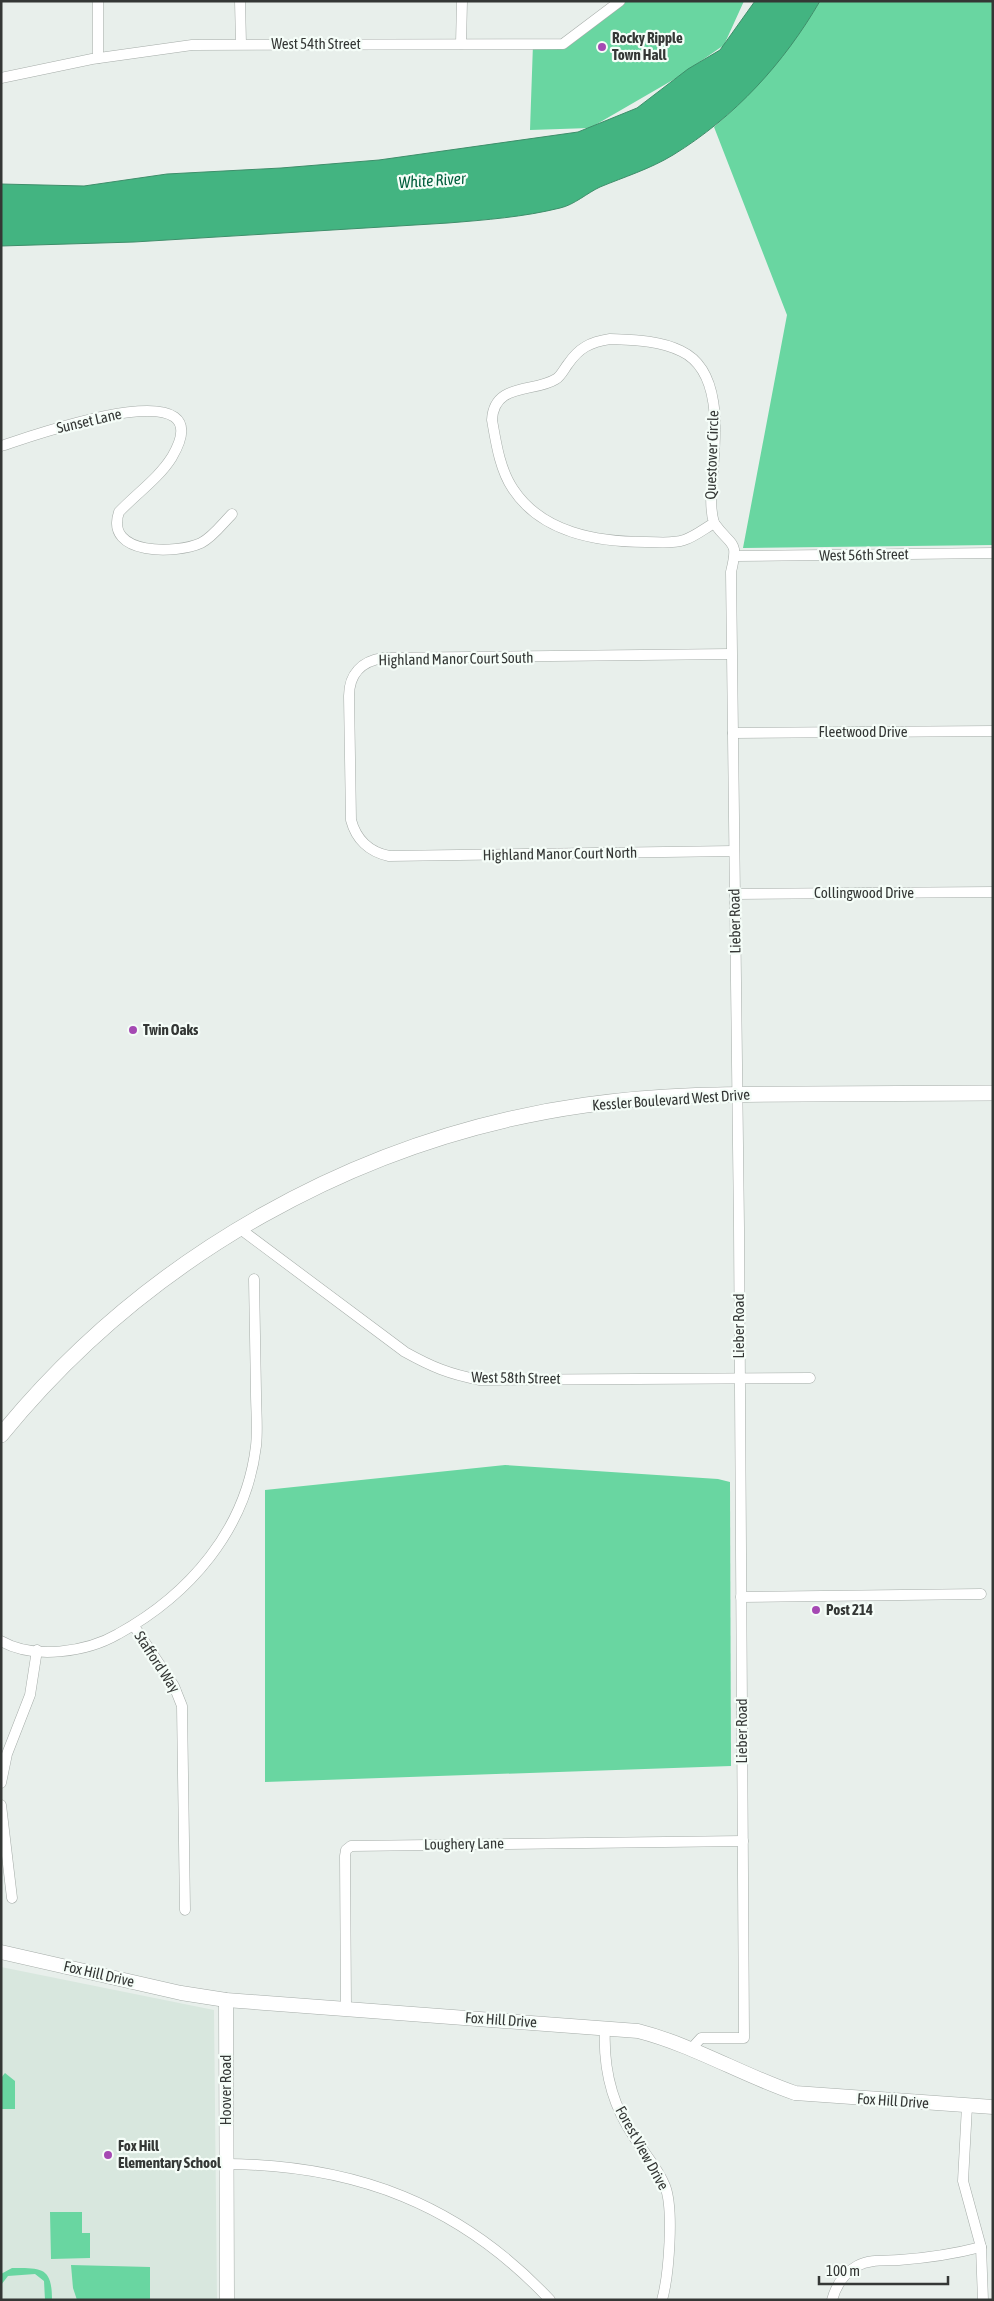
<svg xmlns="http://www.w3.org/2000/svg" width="994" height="2301" viewBox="0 0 994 2301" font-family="'Asap Condensed',sans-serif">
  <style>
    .built { fill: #d8e7de }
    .green { fill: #69d6a1 }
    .water { fill: #43b481; stroke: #3e8e6a }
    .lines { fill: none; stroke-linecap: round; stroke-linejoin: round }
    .street-casing { stroke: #a5aca8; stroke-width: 11 }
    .secondary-casing { stroke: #a5aca8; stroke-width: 15 }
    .primary-casing { stroke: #a5aca8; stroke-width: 16 }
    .street { stroke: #fff; stroke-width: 10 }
    .secondary { stroke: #fff; stroke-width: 14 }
    .primary { stroke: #fff; stroke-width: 15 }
    .poi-dot { fill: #a549b3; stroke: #f5fdf8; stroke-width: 2 }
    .labels { text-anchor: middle; stroke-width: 4.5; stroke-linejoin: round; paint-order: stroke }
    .poi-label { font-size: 15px; font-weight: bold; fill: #343735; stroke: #f5fdf8; text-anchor: start }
    .street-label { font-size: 15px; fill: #343735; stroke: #f5fdf8 }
    .water-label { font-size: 16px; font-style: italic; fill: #015e3c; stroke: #f5fdf8 }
  </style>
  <rect width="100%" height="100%" fill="#e8efeb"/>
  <!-- built -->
  <polygon class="built" points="1,1967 214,2010 217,2300 1,2300"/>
  <!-- green -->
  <g class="green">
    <polygon points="621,1 744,1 724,45 678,77 590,128 530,130 533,44 563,44"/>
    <path d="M 820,1 L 993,1 L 993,545 L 743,548 L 787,315 L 714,127 C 756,90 791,49 820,1 Z"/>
    <polygon points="505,1465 718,1479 730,1482 731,1766 265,1782 265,1490"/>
    <polygon points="5,2073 15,2081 15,2109 1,2109 1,2078"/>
    <polygon points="50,2212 82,2212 82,2233 90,2233 90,2258 51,2259"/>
    <polygon points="71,2265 150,2267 150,2300 77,2300 73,2288"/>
    <path d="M 12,2268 C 42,2268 52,2267 52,2300 L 45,2300 L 44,2281 L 35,2274 L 8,2276 L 1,2285 L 1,2300 L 1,2274 Z"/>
  </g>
  <!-- water -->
  <path class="water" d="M 755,1 L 820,1 C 784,63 735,117 673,155 C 650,169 624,177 600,187 C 587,193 574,205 560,208 C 524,217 485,220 448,223 L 134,242 L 1,246 L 1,184 L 84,186 L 167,174 L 281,168 L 379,160 L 578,132 L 637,108 L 688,69 L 720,50 Z"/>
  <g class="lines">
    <defs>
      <g id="street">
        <polyline points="98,1 98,58"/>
        <polyline points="240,1 241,44"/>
        <polyline points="461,44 462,1"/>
        <polyline points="1,78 92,59 192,45 563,44 620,1"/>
        <path d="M 610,339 C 633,340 659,340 681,351 C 722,370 716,433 713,470 C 712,488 709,506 714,523 C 704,529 694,537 684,540 C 672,544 659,542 646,542 C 597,542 542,533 513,489 C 500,470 496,443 492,420 C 494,382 534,393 556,379 C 561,376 564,369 568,364 C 579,348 590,342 610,339 Z"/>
        <path d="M 1,446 C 27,438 226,365 172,457 C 159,478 136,494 119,512 C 104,556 177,554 201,543 C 213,537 223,523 232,514"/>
        <polyline points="736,556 993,553"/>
        <path d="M 731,654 L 383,658 C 362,661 349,674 349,696 L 351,820 C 356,839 369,852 389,856 L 734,851"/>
        <polyline points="733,733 993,731"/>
        <polyline points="735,894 993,892"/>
        <path d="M 239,1228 L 405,1352 C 432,1367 449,1374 480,1380 L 810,1378"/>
        <polyline points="741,1597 981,1594"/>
        <polyline points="134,1626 174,1686 182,1706 185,1910"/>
        <path d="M 1,1641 C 34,1660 87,1652 118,1634 C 189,1595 246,1530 256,1446 C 258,1429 256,1410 256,1393 C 255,1355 255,1317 254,1279"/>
        <polyline points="1,1783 7,1754 30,1695 37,1650"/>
        <polyline points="1,1805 12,1898"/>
        <polyline points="346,2009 345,1856 346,1850 351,1846 743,1841"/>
        <path d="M 605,2028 C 603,2067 612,2105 634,2137 C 644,2153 658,2168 665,2186 C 674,2209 669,2275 662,2300"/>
        <path d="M 691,2049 L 701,2038 L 744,2038 L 739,1227 L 731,572 C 739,539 732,548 714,523"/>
        <polyline points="967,2106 963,2181 981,2247 983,2300"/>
        <path d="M 226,2164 C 356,2165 460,2204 550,2300"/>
        <path d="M 832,2300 C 836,2286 844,2273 857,2266 C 870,2259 885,2261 899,2260 C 927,2258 954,2254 981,2247"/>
      </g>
      <g id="secondary">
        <path d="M 1,1952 L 181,1993 L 226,2000 L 638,2031 C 693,2045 742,2075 795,2093 L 993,2107"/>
        <polyline points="226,2000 227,2300"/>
      </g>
      <path id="primary" d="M 1,1435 C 146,1257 358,1137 586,1105 C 659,1094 732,1094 806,1094 C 868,1094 930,1093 993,1093"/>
    </defs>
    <!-- street casing -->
    <use href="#street" class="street-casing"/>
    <!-- secondary casing -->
    <use href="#secondary" class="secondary-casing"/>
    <!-- primary casing -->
    <use href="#primary" class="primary-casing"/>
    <!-- street -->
    <use href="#street" class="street"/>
    <!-- secondary -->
    <use href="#secondary" class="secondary"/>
    <!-- primary -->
    <use href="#primary" class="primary"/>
  </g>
  <!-- markers -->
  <g class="poi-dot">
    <circle cx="602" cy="47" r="5"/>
    <circle cx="133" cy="1030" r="5"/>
    <circle cx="816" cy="1610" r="5"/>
    <circle cx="108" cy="2155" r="5"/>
  </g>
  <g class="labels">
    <!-- poi labels -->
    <g class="poi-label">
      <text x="612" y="43">Rocky Ripple<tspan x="612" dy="17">Town Hall</tspan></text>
      <text x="143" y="1035">Twin Oaks</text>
      <text x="826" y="1615">Post 214</text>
      <text x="118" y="2151">Fox Hill<tspan x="118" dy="17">Elementary School</tspan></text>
    </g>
    <!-- street labels -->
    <g class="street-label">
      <text x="316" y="49">West 54th Street</text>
      <text transform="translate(89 421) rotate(-13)" y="5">Sunset Lane</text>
      <text transform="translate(712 455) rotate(-88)" y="5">Questover Circle</text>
      <text transform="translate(864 555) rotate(-1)" y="5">West 56th Street</text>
      <text transform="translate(456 659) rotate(-1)" y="5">Highland Manor Court South</text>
      <text x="863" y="737">Fleetwood Drive</text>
      <text transform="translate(560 854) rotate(-1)" y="5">Highland Manor Court North</text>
      <text x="864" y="898">Collingwood Drive</text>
      <text transform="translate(735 921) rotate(-91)" y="5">Lieber Road</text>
      <text transform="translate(671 1100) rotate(-4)" y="5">Kessler Boulevard West Drive</text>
      <text transform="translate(739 1326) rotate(-90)" y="5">Lieber Road</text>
      <text transform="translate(516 1378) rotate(1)" y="5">West 58th Street</text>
      <text transform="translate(157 1662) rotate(57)" y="5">Stafford Way</text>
      <text transform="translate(742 1731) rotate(-90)" y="5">Lieber Road</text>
      <text transform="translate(464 1844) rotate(-1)" y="5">Loughery Lane</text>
      <text transform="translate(99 1974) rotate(13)" y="5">Fox Hill Drive</text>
      <text transform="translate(501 2020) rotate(4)" y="5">Fox Hill Drive</text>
      <text transform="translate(226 2090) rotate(-90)" y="5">Hoover Road</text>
      <text transform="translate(893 2101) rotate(4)" y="5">Fox Hill Drive</text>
      <text transform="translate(642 2148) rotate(61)" y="5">Forest View Drive</text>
    </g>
    <!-- water labels -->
    <g class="water-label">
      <text transform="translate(432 180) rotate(-4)" y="6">White River</text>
    </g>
  </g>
  <!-- border -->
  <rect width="994" height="2301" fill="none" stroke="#343735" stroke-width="5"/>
  <!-- scale -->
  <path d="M819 2276v8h129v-8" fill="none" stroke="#343735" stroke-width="2.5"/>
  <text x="826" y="2276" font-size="15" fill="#343735" stroke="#f5fdf8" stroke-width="4" paint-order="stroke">100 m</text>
</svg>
